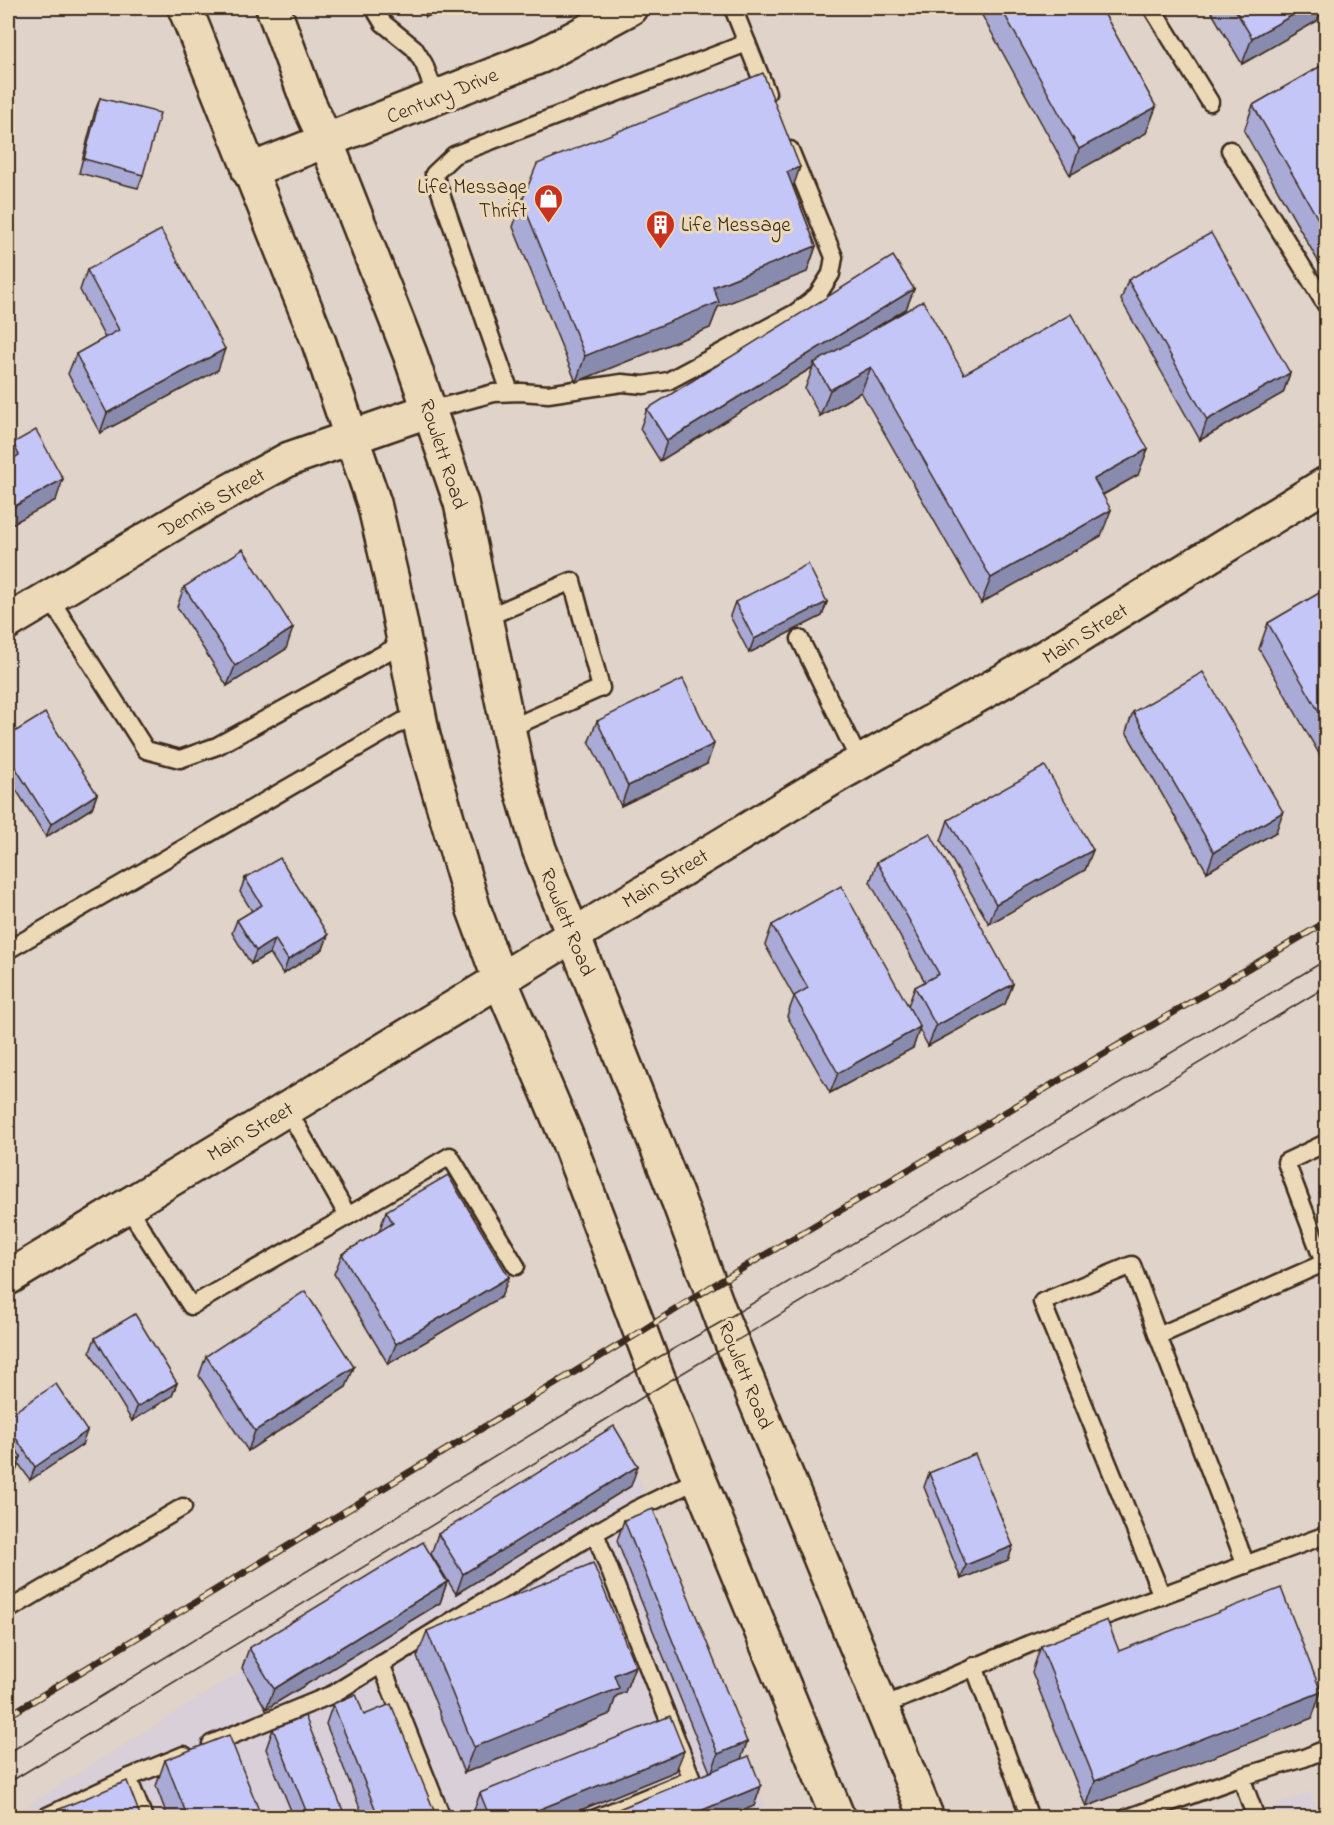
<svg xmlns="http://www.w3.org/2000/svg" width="1334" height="1825" viewBox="0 0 1334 1825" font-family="'Indie Flower',sans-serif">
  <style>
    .built { fill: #d8cfd8 }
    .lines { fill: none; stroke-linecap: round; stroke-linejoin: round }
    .lane-casing { stroke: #3b2a1e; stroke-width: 21 }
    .street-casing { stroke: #3b2a1e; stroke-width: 38 }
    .secondary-casing { stroke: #3b2a1e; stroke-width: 38 }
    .lane { stroke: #ecd9b7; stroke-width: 16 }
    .street { stroke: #ecd9b7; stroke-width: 33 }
    .secondary { stroke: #ecd9b7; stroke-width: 33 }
    .tram { stroke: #3b2a1e; stroke-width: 1.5 }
    .rail-casing { stroke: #3b2a1e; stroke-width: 7 }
    .rail { stroke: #ecd9b7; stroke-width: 4.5; stroke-dasharray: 14; stroke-linecap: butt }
    .wall { fill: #a9aad5; stroke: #3b2a1e; stroke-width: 1.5 }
    .shaded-wall { fill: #898bae; stroke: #3b2a1e; stroke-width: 1.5 }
    .building { fill: #c4c6f8; stroke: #3b2a1e; stroke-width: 1.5 }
    .labels { text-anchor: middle; stroke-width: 6; stroke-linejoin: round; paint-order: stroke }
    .street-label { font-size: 21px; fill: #3b2a1e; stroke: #ecd9b7 }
    .poi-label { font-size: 21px; fill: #3b2a1e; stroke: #ecd9b7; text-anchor: end }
  </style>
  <rect width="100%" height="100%" fill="#e0d3ca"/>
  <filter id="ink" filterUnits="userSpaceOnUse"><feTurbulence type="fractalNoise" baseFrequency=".0167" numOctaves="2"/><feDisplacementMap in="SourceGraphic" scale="12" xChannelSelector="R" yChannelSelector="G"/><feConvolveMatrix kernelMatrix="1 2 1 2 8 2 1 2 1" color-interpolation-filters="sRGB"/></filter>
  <g filter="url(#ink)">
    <!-- built -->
    <g class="built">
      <polygon points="621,1432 765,1806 735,1818 8,1818"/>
      <polygon points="1310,1792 1320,1817 1245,1818"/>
    </g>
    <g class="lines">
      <defs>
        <g id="lane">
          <polyline points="374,8 383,23 414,48 424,64 436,97"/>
          <polyline points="733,8 767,93"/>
          <polyline points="1152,8 1210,102"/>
          <polyline points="1230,150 1326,305"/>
          <polyline points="510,392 434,174 454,155 747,43"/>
          <polyline points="430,410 494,393 521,392 548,394 622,383 644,385 668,381 795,313 817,296 831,274 834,257 790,150"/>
          <polyline points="49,597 146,750 180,759 217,746 405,642"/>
          <polyline points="485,618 572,581 601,688 508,729"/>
          <polyline points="800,639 860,762"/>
          <polyline points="8,950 419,712"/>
          <polyline points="127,1206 191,1306 348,1216 287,1109"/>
          <polyline points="348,1216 450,1156 516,1266"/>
          <polyline points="1324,1263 1286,1162 1326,1143"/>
          <polyline points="1158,1336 1132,1265 1042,1302 1162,1596"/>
          <polyline points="595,1533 635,1510 699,1479"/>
          <polyline points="1246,1565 1158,1336 1326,1262"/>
          <polyline points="8,1610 183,1507"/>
          <polyline points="381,1664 442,1818"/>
          <polyline points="974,1666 1030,1818"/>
          <polyline points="881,1707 1029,1644 1326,1535"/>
          <polyline points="211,1744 333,1694 595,1533 692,1779 596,1818"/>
          <polyline points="1241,1777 1304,1758 1326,1749"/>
          <polyline points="128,1778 144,1818"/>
          <polyline points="43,1818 128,1778 184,1755"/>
          <polyline points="1127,1818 1241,1777 1256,1818"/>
        </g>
        <g id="street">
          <polyline points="249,171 541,56 630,8"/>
          <polyline points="8,622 213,500 289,459 430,410"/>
        </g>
        <g id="secondary">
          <polyline points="185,8 318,340 374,503 392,580 423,736 474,910 500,980 567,1138 661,1386 838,1818"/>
          <polyline points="273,8 308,102 326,141 410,354 461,503 519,780 539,849 679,1202 723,1321 927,1818"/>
          <polyline points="8,1278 836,776 1040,660 1326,484"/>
        </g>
      </defs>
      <!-- lane casing -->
      <use href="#lane" class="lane-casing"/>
      <!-- street casing -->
      <use href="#street" class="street-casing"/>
      <!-- secondary casing -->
      <use href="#secondary" class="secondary-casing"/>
      <!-- lane -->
      <use href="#lane" class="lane"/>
      <!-- street -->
      <use href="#street" class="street"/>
      <!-- secondary -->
      <use href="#secondary" class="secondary"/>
      <!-- tram -->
      <g class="tram">
        <polyline points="8,1753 652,1361 723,1321 1326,960"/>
        <polyline points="8,1783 661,1386 1326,987"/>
      </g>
      <defs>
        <polyline id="rail" points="8,1716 642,1331 711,1287 1326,922"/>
      </defs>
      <!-- rail casing -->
      <use href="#rail" class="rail-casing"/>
      <!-- rail -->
      <use href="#rail" class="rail"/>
    </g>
    <!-- wall -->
    <g class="wall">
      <polygon points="422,8 449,8 426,17"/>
      <polygon points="978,8 1101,8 1156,107 1146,133 1070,175"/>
      <polygon points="1209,8 1322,8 1317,21 1242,64"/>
      <polygon points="1326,63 1326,275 1244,131 1253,105"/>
      <polygon points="100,98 143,175 138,188 79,173 95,111"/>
      <polygon points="793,187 816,246 807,272 718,307 710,328 576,382 513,227 522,201"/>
      <polygon points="87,270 218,370 100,433 68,374 76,354 105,338 80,290"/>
      <polygon points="1128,280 1290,373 1283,393 1200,440 1121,300"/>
      <polygon points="914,289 906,309 871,331 964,374 1138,475 1103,495 1101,536 981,603 861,392 820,416 805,389 813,367 660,461 640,429 647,409"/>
      <polygon points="13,443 56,500 8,526 8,457"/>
      <polygon points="184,587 286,649 227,686 177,607"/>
      <polygon points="1326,589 1326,763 1325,764 1259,649 1268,623"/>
      <polygon points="735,602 827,602 822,616 749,653 730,616"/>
      <polygon points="1133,712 1276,832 1207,872 1126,732"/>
      <polygon points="597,721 707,764 621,806 589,741"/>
      <polygon points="8,736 97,794 92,808 46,837 8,777"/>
      <polygon points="948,820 1093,850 1085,870 989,924 941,841"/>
      <polygon points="877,862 1013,984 1005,1004 928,1046 919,1029 913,1048 830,1093 787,1016 794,997 765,945 772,925 908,1006 915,987 925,982 870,882"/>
      <polygon points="245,878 328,935 323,949 283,974 270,953 251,964 232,933 237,920 252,911 240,892"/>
      <polygon points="386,1211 509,1277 501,1297 388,1364 334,1274 342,1254 379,1232"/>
      <polygon points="95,1338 177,1383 172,1396 132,1421 90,1352"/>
      <polygon points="206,1356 354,1367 346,1387 248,1451 199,1376"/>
      <polygon points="8,1416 82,1445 30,1480 19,1464 16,1471 8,1477"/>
      <polygon points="929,1473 1013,1546 1008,1560 961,1579 924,1487"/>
      <polygon points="631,1486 456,1594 431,1554 438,1534"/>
      <polygon points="624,1520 747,1742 741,1759 761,1786 754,1806 725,1818 597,1818 710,1772 617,1541"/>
      <polygon points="447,1582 440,1603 266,1709 242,1668 249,1648"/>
      <polygon points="427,1631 635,1666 625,1692 616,1696 610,1714 464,1773 417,1657"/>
      <polygon points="1041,1646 1119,1651 1312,1718 1086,1807 1032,1672"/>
      <polygon points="333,1704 364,1715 437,1818 364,1818 326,1724"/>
      <polygon points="273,1729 346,1818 294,1818 266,1749"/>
      <polygon points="165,1760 262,1818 168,1818 156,1786"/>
      <polygon points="676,1771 561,1818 475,1818 473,1813 480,1793"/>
    </g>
    <!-- shaded-wall -->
    <g class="shaded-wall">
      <polygon points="429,8 449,8 426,17"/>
      <polygon points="1305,8 1322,8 1317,21 1242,64 1252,38"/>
      <polygon points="1156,107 1146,133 1070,175 1079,149"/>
      <polygon points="800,167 791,193 787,172"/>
      <polygon points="816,246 807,272 718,307 710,328 576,382 585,356 713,287"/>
      <polygon points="914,289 906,309 815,365 814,363 813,367 660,461 667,441"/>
      <polygon points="225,349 218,370 100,433 107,413"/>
      <polygon points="871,367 861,392 820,416 830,390"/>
      <polygon points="1290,373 1283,393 1200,440 1207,420"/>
      <polygon points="1148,449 1138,475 1084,505 1094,479"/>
      <polygon points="63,479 56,500 8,526 8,510"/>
      <polygon points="1111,510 1101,536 981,603 991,578"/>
      <polygon points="827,602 822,616 749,653 754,639"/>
      <polygon points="293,628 286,649 227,686 235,666"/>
      <polygon points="714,744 707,764 621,806 628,786"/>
      <polygon points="97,794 92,808 46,837 51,824"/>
      <polygon points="1283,812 1276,832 1207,872 1214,852"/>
      <polygon points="1093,850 1085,870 989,924 996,904"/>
      <polygon points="328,935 323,949 283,974 288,960"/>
      <polygon points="275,939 270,953 251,964 256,951"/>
      <polygon points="1013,984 1005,1004 928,1046 936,1026"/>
      <polygon points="920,1027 913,1048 830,1093 838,1073"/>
      <polygon points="509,1277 501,1297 388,1364 396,1344"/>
      <polygon points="354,1367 346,1387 248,1451 255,1431"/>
      <polygon points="177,1383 172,1396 132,1421 137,1407"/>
      <polygon points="87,1431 82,1445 30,1480 35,1467"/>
      <polygon points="21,1457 16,1471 8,1477 8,1466"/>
      <polygon points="638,1466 631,1486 456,1594 463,1574"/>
      <polygon points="1013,1546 1008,1560 961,1579 966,1565"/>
      <polygon points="447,1582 440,1603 266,1709 274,1689"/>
      <polygon points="635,1666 625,1692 616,1696 610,1714 464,1773 474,1747 614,1675"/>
      <polygon points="1321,1692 1312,1718 1086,1807 1095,1781"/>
      <polygon points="747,1742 740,1762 711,1774 718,1754"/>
      <polygon points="684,1751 676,1771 561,1818 518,1818"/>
      <polygon points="761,1786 754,1806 725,1818 683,1818"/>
    </g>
    <!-- building -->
    <g class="building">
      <polygon points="1001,8 1101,8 1156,107 1079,149"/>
      <polygon points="1234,8 1305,8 1252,38"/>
      <polygon points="1326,63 1326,233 1253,105"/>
      <polygon points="763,73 800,167 787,172 816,246 713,287 719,302 585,356 522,201 537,164"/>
      <polygon points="100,98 160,113 143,175 84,159"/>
      <polygon points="161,230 225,349 107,413 76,354 119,330 87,270"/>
      <polygon points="1211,233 1290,373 1207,420 1128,280"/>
      <polygon points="893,256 914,289 667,441 647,409"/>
      <polygon points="923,301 964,374 1071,314 1148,449 1094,479 1111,510 991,578 871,367 830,390 814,363"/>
      <polygon points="36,430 63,479 8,510 8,462 19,455 13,443"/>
      <polygon points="243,549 293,628 235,666 184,587"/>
      <polygon points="808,564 827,602 754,639 735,602"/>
      <polygon points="1326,589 1326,724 1268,623"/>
      <polygon points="1203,672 1283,812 1214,852 1133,712"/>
      <polygon points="683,679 714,744 628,786 597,721"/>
      <polygon points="45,713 97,794 51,824 8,756 8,736"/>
      <polygon points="1045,766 1093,850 996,904 948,820"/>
      <polygon points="930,833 1013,984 936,1026 915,987 939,974 877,862"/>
      <polygon points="280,858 328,935 288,960 275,939 256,951 237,920 262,905 245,878"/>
      <polygon points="841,886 920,1027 838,1073 794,996 808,988 772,925"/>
      <polygon points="448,1175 509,1277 396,1344 342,1254 393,1223 386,1211"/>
      <polygon points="305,1291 354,1367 255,1431 206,1356"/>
      <polygon points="135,1314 177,1383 137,1407 95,1338"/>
      <polygon points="56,1384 87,1431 35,1467 8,1426 8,1416"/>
      <polygon points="614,1426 638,1466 463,1574 438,1534"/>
      <polygon points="8,1436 21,1457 8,1466"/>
      <polygon points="975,1454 1013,1546 966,1565 929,1473"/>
      <polygon points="653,1509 747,1742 718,1754 624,1520"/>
      <polygon points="423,1542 447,1582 274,1689 249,1648"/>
      <polygon points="593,1563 635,1666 614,1675 619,1688 474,1747 427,1631"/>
      <polygon points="1281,1588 1321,1692 1095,1781 1041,1646 1107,1620 1119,1651"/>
      <polygon points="356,1694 364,1715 391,1704 437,1818 379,1818 333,1704"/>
      <polygon points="305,1716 346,1818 309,1818 273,1729"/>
      <polygon points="670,1716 684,1751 518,1818 490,1818 480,1793"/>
      <polygon points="229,1735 262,1818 188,1818 165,1760"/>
      <polygon points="749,1756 761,1786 683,1818 597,1818"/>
      <polygon points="127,1781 141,1818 38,1818"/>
    </g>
  </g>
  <!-- icons -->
  <defs>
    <symbol id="shop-pin" viewBox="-11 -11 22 30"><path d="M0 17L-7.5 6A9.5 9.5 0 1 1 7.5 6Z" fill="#c8321e" stroke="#ecd9b7"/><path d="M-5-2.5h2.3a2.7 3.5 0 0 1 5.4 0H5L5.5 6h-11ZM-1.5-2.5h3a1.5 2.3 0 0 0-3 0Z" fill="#fff"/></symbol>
    <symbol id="building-pin" viewBox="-11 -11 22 30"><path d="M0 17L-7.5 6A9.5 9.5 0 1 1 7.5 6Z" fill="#c8321e" stroke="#ecd9b7"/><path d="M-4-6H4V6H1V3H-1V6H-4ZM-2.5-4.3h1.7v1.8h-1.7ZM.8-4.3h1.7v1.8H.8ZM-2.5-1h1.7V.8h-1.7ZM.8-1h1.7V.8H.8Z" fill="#fff"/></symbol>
  </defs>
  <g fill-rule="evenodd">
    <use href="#shop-pin" x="532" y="182" width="33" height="45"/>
    <use href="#building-pin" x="644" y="208" width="33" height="45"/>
  </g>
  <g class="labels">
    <!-- street labels -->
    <g class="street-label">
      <text transform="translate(442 95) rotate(-22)" y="7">Century Drive</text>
      <text transform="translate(444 454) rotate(72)" y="7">Rowlett Road</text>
      <text transform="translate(212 502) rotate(-30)" y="7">Dennis Street</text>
      <text transform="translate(1085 633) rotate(-32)" y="7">Main Street</text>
      <text transform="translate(665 878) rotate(-31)" y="7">Main Street</text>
      <text transform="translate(568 922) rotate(68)" y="7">Rowlett Road</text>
      <text transform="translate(250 1131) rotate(-31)" y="7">Main Street</text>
      <text transform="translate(746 1375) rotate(68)" y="7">Rowlett Road</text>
    </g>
    <!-- poi labels -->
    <g class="poi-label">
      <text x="527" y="193">Life Message<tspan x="527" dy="24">Thrift</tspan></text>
      <text x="681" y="231" text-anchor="start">Life Message</text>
    </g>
  </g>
  <!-- margin -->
  <rect width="1334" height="1825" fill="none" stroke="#ecd9b7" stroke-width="30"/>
  <rect x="15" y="15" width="1304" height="1795" fill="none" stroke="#3b2a1e" stroke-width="2" filter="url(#ink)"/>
</svg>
